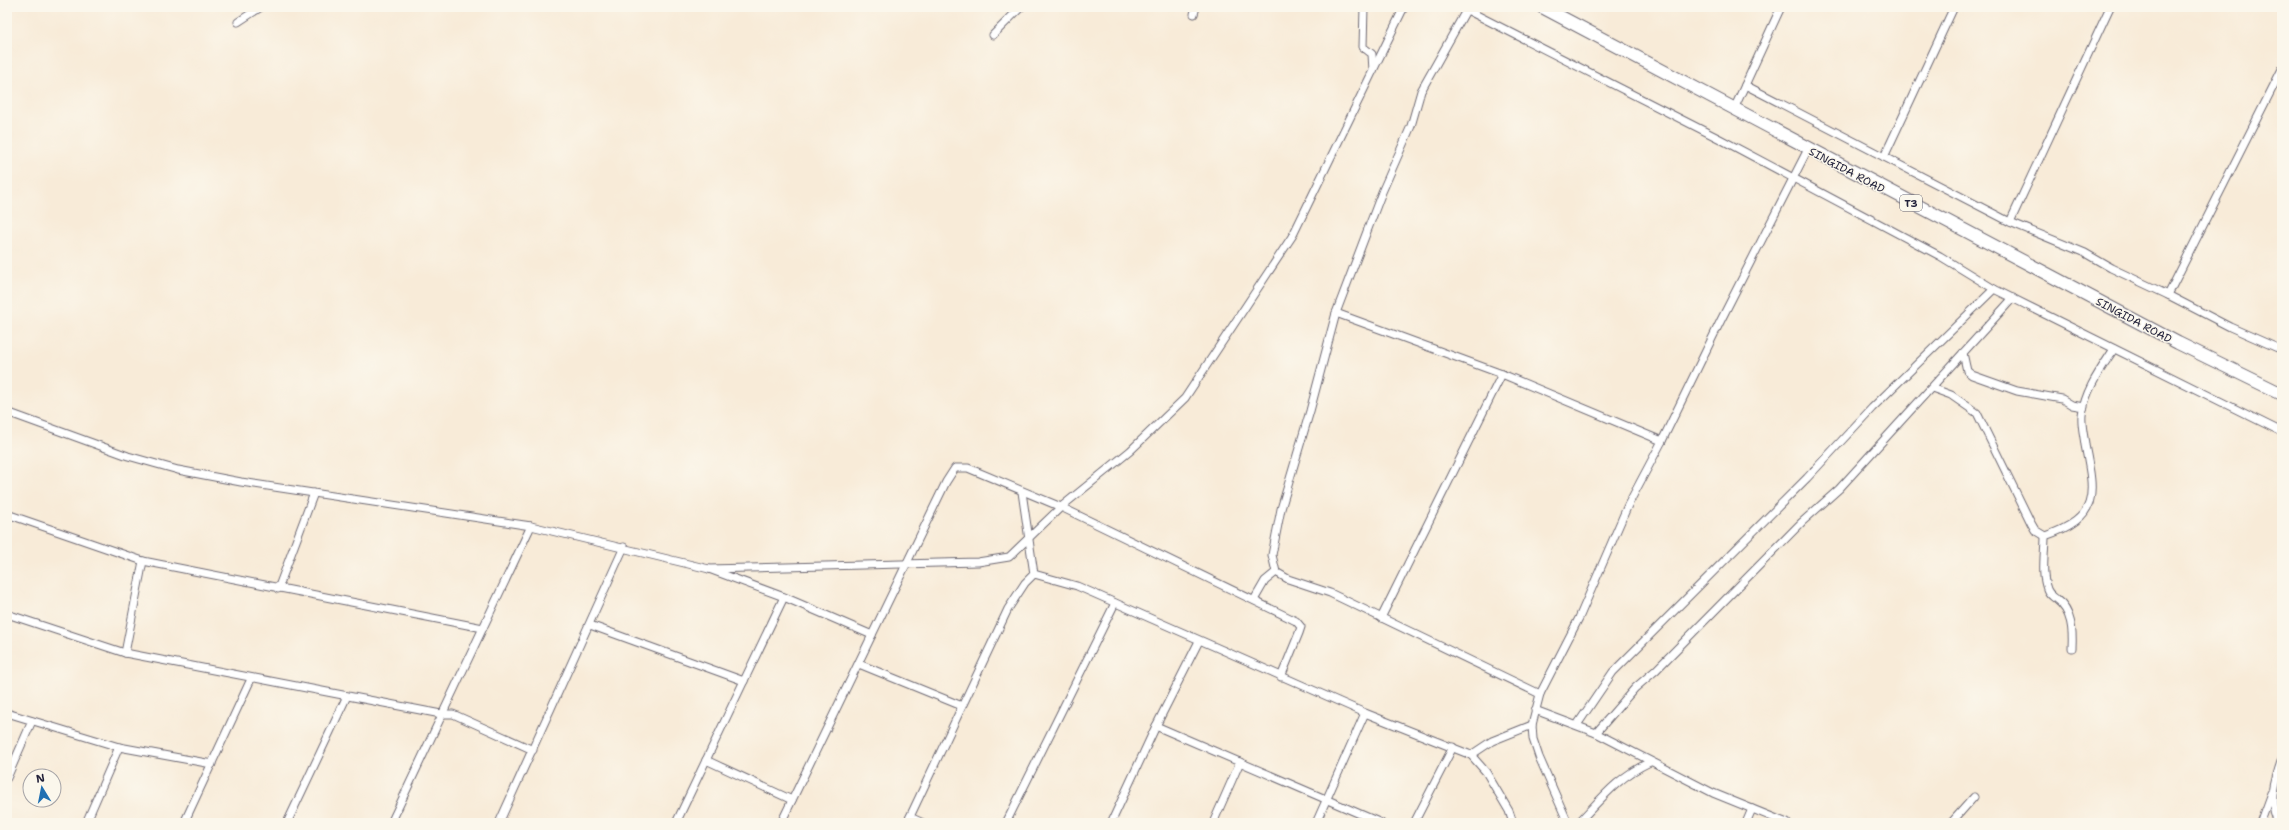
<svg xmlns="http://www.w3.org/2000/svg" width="2289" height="830" viewBox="0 0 2289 830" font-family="'Shantell Sans',sans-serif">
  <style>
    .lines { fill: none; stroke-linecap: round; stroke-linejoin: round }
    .minor-casing { stroke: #6d6872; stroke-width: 9 }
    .trunk-casing { stroke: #6d6872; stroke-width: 14 }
    .minor { stroke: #fff; stroke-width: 7 }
    .trunk { stroke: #fff; stroke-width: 12 }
    .labels { text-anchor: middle; stroke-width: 3; stroke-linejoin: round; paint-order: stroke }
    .shield { fill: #fbf7ec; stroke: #636270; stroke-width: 1 }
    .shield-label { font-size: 10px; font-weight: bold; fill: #22223b }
    .street-label { font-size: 11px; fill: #22223b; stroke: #fbf7ec }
  </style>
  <rect width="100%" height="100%" fill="#fbf7ec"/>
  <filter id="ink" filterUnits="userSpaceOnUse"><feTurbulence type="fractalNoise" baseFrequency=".025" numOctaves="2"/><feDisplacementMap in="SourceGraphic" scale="8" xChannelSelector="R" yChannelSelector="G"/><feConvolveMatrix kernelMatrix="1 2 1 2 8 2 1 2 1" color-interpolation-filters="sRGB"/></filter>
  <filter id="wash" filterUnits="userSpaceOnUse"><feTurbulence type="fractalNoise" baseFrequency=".012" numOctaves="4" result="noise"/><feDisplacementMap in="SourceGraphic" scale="16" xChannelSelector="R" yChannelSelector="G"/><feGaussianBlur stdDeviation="0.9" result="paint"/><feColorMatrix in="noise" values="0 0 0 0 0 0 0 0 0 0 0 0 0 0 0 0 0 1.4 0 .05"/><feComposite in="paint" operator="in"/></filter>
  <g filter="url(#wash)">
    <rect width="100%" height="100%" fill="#f8ebd8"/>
  </g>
  <g filter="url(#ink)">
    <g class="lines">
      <defs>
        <g id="minor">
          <polyline points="1364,7 1363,47 1372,54 1373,71"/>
          <polyline points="1461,7 1720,139 1940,256 1994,289 2282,432"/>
          <polyline points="1468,7 1421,91 1411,126 1382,192 1336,313 1310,411 1281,509 1272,555 1276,572 1288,579 1330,593 1540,694"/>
          <polyline points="1194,14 1196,7"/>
          <polyline points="238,22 261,7"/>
          <polyline points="993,35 1021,7"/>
          <polyline points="1745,85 2010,222 2085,253 2111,268 2168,295 2230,327 2282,350"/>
          <polyline points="1734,109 1781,7"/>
          <polyline points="1884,157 1954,7"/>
          <polyline points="2010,222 2110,7"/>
          <polyline points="2168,295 2282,69"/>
          <polyline points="1336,313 1502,374 1662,441"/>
          <polyline points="1963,353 1967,371 1972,375 2017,391 2062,399 2072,405 2084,407"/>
          <path d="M 1932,388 L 1951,395 L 1977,413 L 2031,523 L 2035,530 L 2045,536 C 2100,517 2095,495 2085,445 C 2084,435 2081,425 2082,415 C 2085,390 2101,369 2114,349"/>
          <polyline points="7,412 128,456 178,470 241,482 531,526 709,569 784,597 872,635"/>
          <polyline points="1022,492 1034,574"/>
          <polyline points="7,514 143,561 483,628"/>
          <path d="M 2045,536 C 2045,553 2041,573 2047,589 C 2049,595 2053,596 2057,600 C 2072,611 2073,631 2072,648"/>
          <polyline points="709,569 978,562 1009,557 1061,507 1130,451 1185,398 1293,235 1404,7"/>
          <polyline points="278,589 314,493"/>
          <polyline points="1254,600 1265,581 1276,572"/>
          <polyline points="7,614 125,653 441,714 453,714 533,750"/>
          <polyline points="1381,618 1502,374"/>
          <polyline points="590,625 744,681"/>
          <polyline points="125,653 143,561"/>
          <polyline points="859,664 962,706"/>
          <polyline points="1535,710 1596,733 1713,793 1787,823"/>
          <polyline points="7,713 119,747 212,764"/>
          <polyline points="1577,725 1613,672 1807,478 1872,408 1994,289"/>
          <polyline points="1156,726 1381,823"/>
          <polyline points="1596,733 1635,688 1656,670 1802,522 1839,489 2013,298"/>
          <polyline points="1471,755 1492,741 1532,725"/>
          <polyline points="706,760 792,800"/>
          <polyline points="7,778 32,721"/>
          <polyline points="910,817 923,823"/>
          <polyline points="86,823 119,747"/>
          <polyline points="184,823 251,679"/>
          <polyline points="287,823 347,696"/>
          <polyline points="391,823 531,526"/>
          <polyline points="499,823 624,547"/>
          <polyline points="676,823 784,597"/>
          <polyline points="781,823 946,482 955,468 968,468 1061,507 1296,621 1301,627 1299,633 1281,677"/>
          <polyline points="907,823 1008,609 1025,583 1034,574 1077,586 1365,713 1471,755 1486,772 1509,811 1513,823"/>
          <polyline points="1006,823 1115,603"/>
          <polyline points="1111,823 1156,726 1199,641"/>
          <polyline points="1213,823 1240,762"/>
          <polyline points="1316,823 1365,713"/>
          <polyline points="1414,823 1453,747"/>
          <polyline points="1568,823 1539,757 1533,739 1532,725 1540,694 1579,618 1628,505 1662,441 1721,320 1808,149"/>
          <path d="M 1578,823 C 1602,798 1618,777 1650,762"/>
          <polyline points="1746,823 1752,809"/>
          <polyline points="1951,823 1974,797"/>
          <polyline points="2260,823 2271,793"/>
          <path d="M 2279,823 C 2267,803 2275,779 2282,759"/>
        </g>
        <polyline id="trunk" points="1542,7 2178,343 2282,394"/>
      </defs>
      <!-- minor casing -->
      <use href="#minor" class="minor-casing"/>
      <!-- trunk casing -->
      <use href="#trunk" class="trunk-casing"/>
      <!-- minor -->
      <use href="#minor" class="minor"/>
      <!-- trunk -->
      <use href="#trunk" class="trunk"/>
    </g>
  </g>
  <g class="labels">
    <!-- shield labels -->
    <rect class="shield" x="1900" y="195" width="22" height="16" rx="3"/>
    <g class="shield-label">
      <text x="1911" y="207">T3</text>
    </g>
    <!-- street labels -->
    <g class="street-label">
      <text transform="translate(1847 170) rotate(28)" y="4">SINGIDA ROAD</text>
      <text transform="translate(2134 320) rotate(28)" y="4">SINGIDA ROAD</text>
    </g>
  </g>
  <!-- margin -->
  <rect width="2289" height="830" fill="none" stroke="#fbf7ec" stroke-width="24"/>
  <!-- north arrow -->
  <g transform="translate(42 788) rotate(350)"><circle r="19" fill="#fbf7ec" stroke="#a4a2a5"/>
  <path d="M0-3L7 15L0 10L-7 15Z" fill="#1f6fb2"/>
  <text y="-6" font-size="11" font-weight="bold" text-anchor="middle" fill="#22223b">N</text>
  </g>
</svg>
